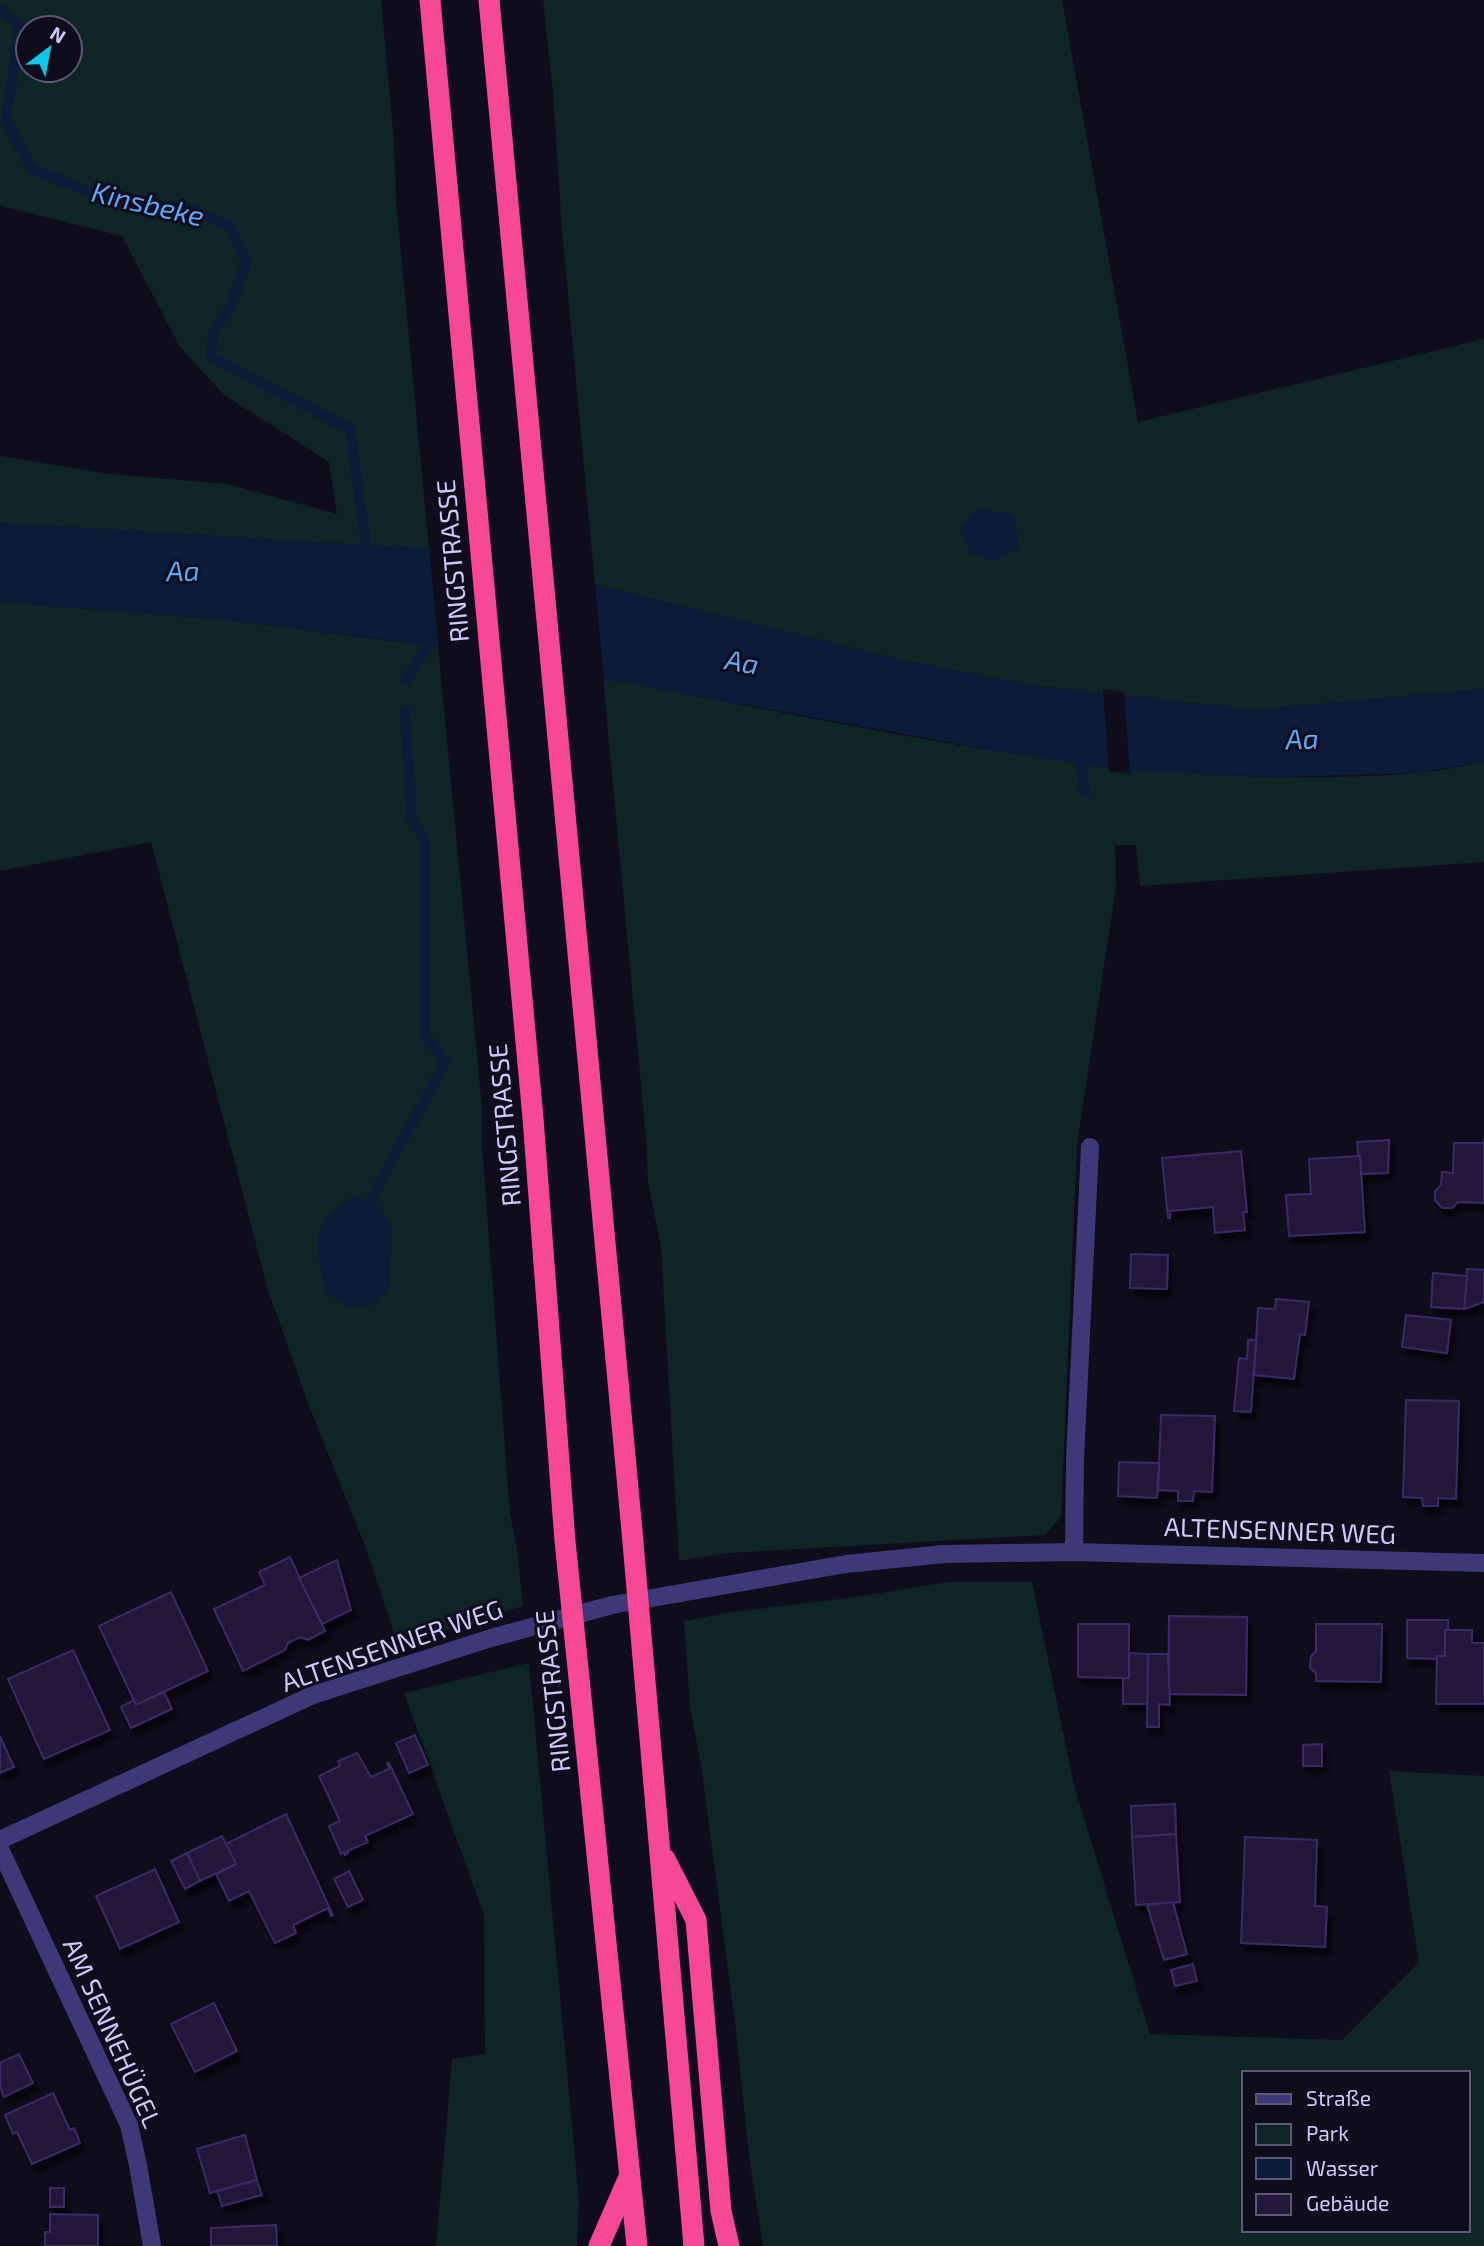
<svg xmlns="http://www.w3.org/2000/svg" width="1484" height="2246" viewBox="0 0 1484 2246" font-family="'Exo 2',sans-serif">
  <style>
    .green { fill: #0f2424; fill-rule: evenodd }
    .water { fill: #0c1b39 }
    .pier { fill: #0f0c1b }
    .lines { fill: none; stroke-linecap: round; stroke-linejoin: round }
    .stream { stroke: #0c1b39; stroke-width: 10 }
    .building { fill: #21183b; stroke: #392b66; stroke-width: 2; filter: url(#shadow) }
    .minor { stroke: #3d3878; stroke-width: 18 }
    .highway { stroke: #f74896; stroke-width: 21 }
    .labels { text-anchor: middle; stroke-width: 6; stroke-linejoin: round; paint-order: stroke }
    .street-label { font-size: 26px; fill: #d0c8fd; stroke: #0f0c1b }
    .water-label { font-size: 28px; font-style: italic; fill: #5aa9f8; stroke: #0f0c1b }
  </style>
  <defs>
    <filter id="shadow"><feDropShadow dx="4.5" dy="8" stdDeviation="2" flood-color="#0009"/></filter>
  </defs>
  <rect width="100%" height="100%" fill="#0f0c1b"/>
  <!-- green -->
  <g class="green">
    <path d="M 0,0 L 381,0 L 394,142 L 396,201 L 429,549 L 0,523 L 0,456 L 109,474 L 227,484 L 337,514 L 329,462 L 223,394 L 180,347 L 122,236 L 0,206 ZM 28,28 L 70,28 L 70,70 L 28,70 Z"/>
    <polygon points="543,0 1062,0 1138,422 1484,339 1484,689 1256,710 1030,685 906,661 595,585 562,230 553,92"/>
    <polygon points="0,602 229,620 438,647 482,1108 482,1147 510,1514 517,1549 523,1606 398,1645 366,1548 308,1403 268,1290 151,842 0,871"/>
    <path d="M 603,678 C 871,728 1142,795 1416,773 C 1439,771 1462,766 1484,762 L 1484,862 L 1140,886 L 1136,845 L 1115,845 L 1116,887 L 1077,1144 L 1061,1517 L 1045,1535 L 729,1553 L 679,1561 L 661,1247 L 648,1182 L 646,1138 Z"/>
    <path d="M 948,1582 L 1032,1582 L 1074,1785 L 1150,2034 L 1342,2040 L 1419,1962 L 1389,1771 L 1484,1776 L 1484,2246 L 763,2246 L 749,2155 L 735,2022 L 701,1765 L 690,1707 L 684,1621 L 726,1613 L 849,1598 ZM 1244,2073 L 1468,2073 L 1468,2230 L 1244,2230 Z"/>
    <polygon points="529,1663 579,2201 577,2246 436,2246 452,2059 485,2054 484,1915 404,1693"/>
  </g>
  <!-- water -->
  <g class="water">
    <polygon points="977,508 1014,515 1019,548 994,561 970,553 960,529"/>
    <polygon points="0,523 429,549 595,585 906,661 1030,685 1256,710 1484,689 1484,762 1417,773 1277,777 1130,771 986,749 396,641 229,620 0,602"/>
    <path d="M 353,1196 L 378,1206 L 392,1224 L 389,1288 L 372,1305 L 348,1307 L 325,1292 C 317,1239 306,1232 353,1196 Z"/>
  </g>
  <!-- pier -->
  <g class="pier">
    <polygon points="429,546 595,582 604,681 439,651"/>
    <polygon points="1103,689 1124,692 1130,774 1109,771"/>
  </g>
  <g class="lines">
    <!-- stream -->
    <g class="stream">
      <polyline points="0,10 20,26 6,121 32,169 104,198 187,208 229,225 246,263 231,306 213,332 211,357 350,429 368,560"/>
      <polyline points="406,680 430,642 429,633"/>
      <polyline points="1078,751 1085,793"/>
      <polyline points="369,1203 445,1062 425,1035 425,840 412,821 405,711"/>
    </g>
  </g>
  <!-- building -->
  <g class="building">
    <polygon points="1484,1139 1484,1203 1458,1202 1452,1208 1442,1208 1435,1200 1435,1191 1441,1185 1442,1172 1453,1173 1454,1143 1484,1143"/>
    <polygon points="1389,1140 1388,1173 1361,1174 1357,1142"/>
    <polygon points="1241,1151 1247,1212 1243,1212 1245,1230 1215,1233 1213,1207 1170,1211 1170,1218 1168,1218 1162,1158"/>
    <polygon points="1360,1156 1365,1232 1289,1236 1286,1195 1311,1194 1309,1159"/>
    <polygon points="1131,1254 1168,1255 1167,1289 1130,1288"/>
    <polygon points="1467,1269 1484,1270 1484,1302 1464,1309"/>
    <polygon points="1433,1273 1467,1276 1464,1309 1431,1307"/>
    <polygon points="1276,1299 1309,1302 1305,1335 1300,1334 1294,1379 1254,1375 1258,1308 1275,1309"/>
    <polygon points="1406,1315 1451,1320 1447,1353 1402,1347"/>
    <polygon points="1248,1340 1256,1340 1251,1412 1234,1411 1239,1358 1247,1359"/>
    <polygon points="1406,1400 1459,1401 1456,1499 1438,1498 1438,1506 1423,1506 1422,1498 1403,1497"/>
    <polygon points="1161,1415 1215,1416 1212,1492 1194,1491 1193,1501 1178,1501 1178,1491 1158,1490"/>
    <polygon points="1119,1462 1159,1463 1157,1498 1118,1496"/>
    <polygon points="290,1557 325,1631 308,1640 300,1637 288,1643 285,1650 243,1671 214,1609 265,1585 259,1572"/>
    <polygon points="337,1560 351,1610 322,1624 299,1578"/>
    <polygon points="171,1592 208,1671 136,1705 99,1626"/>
    <polygon points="1169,1616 1247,1617 1246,1695 1168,1694"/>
    <polygon points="1407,1620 1448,1620 1448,1630 1445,1630 1445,1656 1437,1656 1437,1659 1407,1658"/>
    <polygon points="1078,1624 1129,1624 1129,1678 1078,1677"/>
    <polygon points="1316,1624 1382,1624 1381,1682 1316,1681 1316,1673 1310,1668 1311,1656 1316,1651"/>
    <polygon points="1445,1630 1472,1630 1472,1643 1484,1643 1484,1704 1436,1704 1437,1656 1445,1656"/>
    <polygon points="73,1650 110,1730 44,1759 8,1679"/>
    <polygon points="1129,1653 1148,1654 1148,1704 1123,1704 1123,1678 1129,1678"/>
    <polygon points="1148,1654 1168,1654 1170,1705 1159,1704 1159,1727 1147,1727"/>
    <polygon points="164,1692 172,1709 131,1728 121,1707 134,1700 136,1705"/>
    <polygon points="415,1735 428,1765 409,1773 396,1743"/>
    <polygon points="0,1736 14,1767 0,1773"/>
    <polygon points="1322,1744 1322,1766 1303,1766 1303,1745"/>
    <polygon points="357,1753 371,1777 389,1769 387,1763 389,1763 413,1814 365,1836 368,1842 347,1851 348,1853 345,1855 344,1852 341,1854 329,1826 340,1821 319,1776 340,1766 338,1761"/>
    <polygon points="1175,1804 1176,1834 1132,1837 1131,1806"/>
    <polygon points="286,1814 333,1915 331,1916 328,1908 293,1925 296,1933 275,1943 249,1891 229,1901 216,1874 236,1864 226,1844"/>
    <polygon points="1176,1834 1180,1902 1136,1905 1132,1837"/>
    <polygon points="222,1836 236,1864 200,1881 187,1853"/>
    <polygon points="1245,1837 1317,1840 1315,1906 1327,1907 1325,1947 1241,1943"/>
    <polygon points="187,1853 200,1881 185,1889 171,1861"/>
    <polygon points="155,1869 179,1922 120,1949 96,1896"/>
    <polygon points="349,1871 363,1900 348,1907 334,1879"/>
    <polygon points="1173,1902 1187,1954 1164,1960 1147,1905"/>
    <polygon points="1193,1964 1197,1981 1175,1986 1171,1970"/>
    <polygon points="214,2003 237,2051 195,2072 171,2024"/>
    <polygon points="19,2054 33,2083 4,2097 0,2087 0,2063"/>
    <polygon points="53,2093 70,2130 74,2128 80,2143 32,2164 17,2132 13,2134 5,2115"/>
    <polygon points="245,2135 257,2180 210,2193 197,2149"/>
    <polygon points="257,2180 262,2195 222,2206 217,2191"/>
    <rect x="50" y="2188" width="14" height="19"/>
    <polygon points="50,2214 98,2215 98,2246 45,2246 45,2232 50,2232"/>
    <polygon points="276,2225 277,2246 211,2246 211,2228"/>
  </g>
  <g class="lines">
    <!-- minor -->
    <g class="minor">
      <polyline points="1074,1552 1075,1459 1090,1147"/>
      <polyline points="0,1840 313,1695 491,1638 612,1605 846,1564 944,1554 1074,1552 1484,1563"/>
      <polyline points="0,1849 129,2125 138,2165 152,2246"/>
    </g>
    <!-- highway -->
    <g class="highway">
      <polyline points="430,0 533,1118 565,1541 637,2246"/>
      <polyline points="489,0 632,1531 694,2246"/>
      <polyline points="665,1859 696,1920 721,2211 729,2246"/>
      <polyline points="599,2246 629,2177"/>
    </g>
  </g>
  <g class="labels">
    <!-- street labels -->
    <g class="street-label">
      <text transform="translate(453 561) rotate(-95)" y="9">RINGSTRASSE</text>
      <text transform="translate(505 1125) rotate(-95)" y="9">RINGSTRASSE</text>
      <text transform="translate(1280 1531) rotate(2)" y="9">ALTENSENNER WEG</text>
      <text transform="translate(392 1646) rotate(-19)" y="9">ALTENSENNER WEG</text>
      <text transform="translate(553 1691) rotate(-96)" y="9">RINGSTRASSE</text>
      <text transform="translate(112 2033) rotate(66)" y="9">AM SENNEHÜGEL</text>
    </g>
    <!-- water labels -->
    <g class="water-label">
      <text transform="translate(148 204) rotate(13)" y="10">Kinsbeke</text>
      <text transform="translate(183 571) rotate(-1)" y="10">Aa</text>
      <text transform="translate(742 662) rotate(10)" y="10">Aa</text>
      <text transform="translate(1302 739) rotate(-2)" y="10">Aa</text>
    </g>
  </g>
  <!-- legend -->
  <rect x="1242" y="2071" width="228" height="161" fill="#0f0c1b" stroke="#5c5775" stroke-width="2"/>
  <rect x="1256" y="2094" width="35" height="10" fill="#3d3878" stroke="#5c5775" stroke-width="2"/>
  <text x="1306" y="2106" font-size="21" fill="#d0c8fd">Straße</text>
  <rect x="1256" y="2124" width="35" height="21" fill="#0f2424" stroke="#5c5775" stroke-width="2"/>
  <text x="1306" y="2141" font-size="21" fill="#d0c8fd">Park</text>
  <rect x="1256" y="2158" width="35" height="21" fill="#0c1b39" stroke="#5c5775" stroke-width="2"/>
  <text x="1306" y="2176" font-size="21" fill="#d0c8fd">Wasser</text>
  <rect x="1256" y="2194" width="35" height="21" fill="#21183b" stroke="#5c5775" stroke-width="2"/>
  <text x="1306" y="2211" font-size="21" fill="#d0c8fd">Gebäude</text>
  <!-- north arrow -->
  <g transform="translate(49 49) rotate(32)"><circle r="33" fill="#0f0c1b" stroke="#5c5775" stroke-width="2"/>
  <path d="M0-5L12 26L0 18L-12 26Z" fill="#0ac8e6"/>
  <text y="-10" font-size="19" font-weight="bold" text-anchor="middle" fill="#d0c8fd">N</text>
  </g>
</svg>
